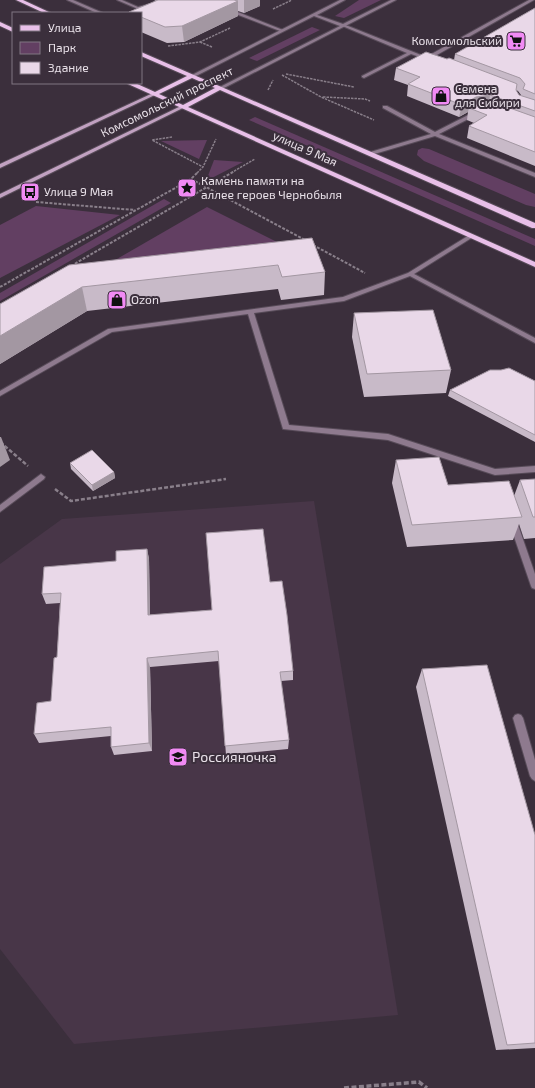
<svg xmlns="http://www.w3.org/2000/svg" width="535" height="1088" viewBox="0 0 535 1088" font-family="'Exo 2',sans-serif">
  <style>
    .built { fill: #483648 }
    .green { fill: #623f62 }
    .lines { fill: none; stroke-linecap: round; stroke-linejoin: round }
    .service-casing { stroke: #574b58; stroke-width: 2 }
    .minor-casing { stroke: #574b58; stroke-width: 2 }
    .secondary-casing { stroke: #574b58; stroke-width: 2 }
    .primary-casing { stroke: #574b58; stroke-width: 2 }
    .path-far3 { stroke: #897f8a; stroke-width: 1.5; stroke-dasharray: 2.5 1; stroke-linecap: butt }
    .path-far2 { stroke: #897f8a; stroke-width: 2; stroke-dasharray: 3 1.5; stroke-linecap: butt }
    .path-far1 { stroke: #897f8a; stroke-width: 2.5; stroke-dasharray: 4 2; stroke-linecap: butt }
    .path { stroke: #897f8a; stroke-width: 3.5; stroke-dasharray: 5 2.5; stroke-linecap: butt }
    .service { fill: #8e7a8e; fill-rule: evenodd }
    .minor { fill: #8e7a8e; fill-rule: evenodd }
    .secondary { fill: #c1a1c1; fill-rule: evenodd }
    .primary { fill: #e8bfe8; fill-rule: evenodd }
    .wall { fill: #c8bac8; fill-rule: evenodd }
    .shaded-wall { fill: #a397a2 }
    .building { fill: #e9d8e8; stroke: #a397a2 }
    .labels { text-anchor: middle; stroke-width: 4; stroke-linejoin: round; paint-order: stroke }
    .far-poi-label { font-size: 12px; fill: #e8e0e8; stroke: #3b2f3c; text-anchor: start }
    .far-street-label { font-size: 12px; fill: #e8e0e8; stroke: #3b2f3c }
    .poi-label { font-size: 14px; fill: #e8e0e8; stroke: #3b2f3c; text-anchor: start }
  </style>
  <rect width="100%" height="100%" fill="#3b2f3c"/>
  <!-- built -->
  <polygon class="built" points="314,501 398,1015 74,1044 0,949 0,564 62,519"/>
  <!-- green -->
  <g class="green">
    <polygon points="359,0 381,0 344,18 335,16"/>
    <polygon points="312,27 320,30 257,61 249,58"/>
    <polygon points="255,117 535,239 535,246 249,120"/>
    <polygon points="207,140 199,159 161,141"/>
    <polygon points="422,148 429,149 535,194 535,207 526,205 424,161 417,155 418,150"/>
    <polygon points="214,160 243,162 206,181"/>
    <polygon points="164,199 171,203 0,301 0,293"/>
    <polygon points="36,206 120,215 0,278 0,225"/>
    <polygon points="207,207 289,248 77,282"/>
  </g>
  <g class="lines">
    <defs>
      <g id="service">
        <polygon points="67,0 73,0 103,13 97,13"/>
        <polygon points="117,0 122,0 138,7 150,4 152,5 138,9"/>
        <polygon points="529,0 534,0 428,60 411,54 364,78 362,77 362,76 407,53 340,25 343,24 426,57"/>
        <polygon points="228,9 230,9 283,30 280,31 228,11"/>
        <polygon points="383,106 387,106 435,132 476,111 480,111 480,113 439,134 535,173 535,177 435,136 371,155 367,155 367,153 431,134 383,108"/>
        <polygon points="471,234 474,236 473,237 414,274 535,338 535,343 410,276 344,301 254,313 289,425 388,434 495,469 535,466 535,472 495,475 388,440 283,429 248,314 112,332 0,396 0,391 108,329 343,297 408,273"/>
        <polygon points="41,474 45,477 44,479 0,512 0,505"/>
        <polygon points="513,519 516,520 517,522 535,574 535,589 532,588 531,586 509,522 510,520"/>
        <polygon points="518,714 521,715 523,718 535,760 535,781 532,779 530,776 513,718 515,715"/>
      </g>
      <polygon id="minor" points="340,0 345,0 317,15 343,24 391,0 396,0 222,89 218,88 340,26 314,16 194,77 190,76"/>
      <g id="secondary">
        <polygon points="153,93 157,94 0,168 0,164"/>
        <polygon points="183,105 187,106 0,198 0,194"/>
      </g>
      <g id="primary">
        <polygon points="16,0 23,0 51,13 44,13"/>
        <polygon points="0,22 13,28 13,32 0,26"/>
        <path d="M 141,52 L 535,223 L 535,228 L 532,228 L 220,90 L 188,107 L 535,262 L 535,267 L 128,84 L 127,83 L 135,83 L 155,92 L 187,76 L 141,56 ZM 192,78 L 215,88 L 183,105 L 159,94 Z"/>
      </g>
    </defs>
    <!-- service casing -->
    <use href="#service" class="service-casing"/>
    <!-- minor casing -->
    <use href="#minor" class="minor-casing"/>
    <!-- secondary casing -->
    <use href="#secondary" class="secondary-casing"/>
    <!-- primary casing -->
    <use href="#primary" class="primary-casing"/>
    <!-- path-far3 -->
    <g class="path-far3">
      <polyline points="273,9 292,0"/>
      <polyline points="200,42 212,47"/>
      <polyline points="168,46 200,42 230,28"/>
      <polyline points="286,74 354,87"/>
      <polyline points="282,75 321,97 374,120"/>
      <polyline points="268,90 273,80"/>
      <polyline points="323,97 365,99 370,101"/>
      <polyline points="172,137 152,140 203,167"/>
      <polyline points="197,173 203,167 216,139"/>
      <polyline points="231,173 255,159"/>
    </g>
    <!-- path-far2 -->
    <g class="path-far2">
      <polyline points="191,179 305,240"/>
      <polyline points="36,202 135,210"/>
      <polyline points="313,245 365,273"/>
      <polyline points="71,266 233,172"/>
      <polyline points="0,287 191,179 198,172"/>
    </g>
    <!-- path-far1 -->
    <g class="path-far1">
      <polyline points="0,442 28,466"/>
      <polyline points="55,489 71,501 226,479"/>
    </g>
    <!-- path -->
    <polyline class="path" points="344,1088 419,1082 427,1088"/>
    <!-- service -->
    <use href="#service" class="service"/>
    <!-- minor -->
    <use href="#minor" class="minor"/>
    <!-- secondary -->
    <use href="#secondary" class="secondary"/>
    <!-- primary -->
    <use href="#primary" class="primary"/>
  </g>
  <!-- wall -->
  <g class="wall">
    <polygon points="154,0 260,0 260,6 244,13 238,11 238,16 184,42 167,43 141,32 141,13 129,13 129,12 156,1"/>
    <path d="M 535,8 L 535,166 L 467,138 L 469,126 L 474,123 L 467,120 L 468,112 L 459,117 L 407,96 L 408,85 L 394,80 L 396,68 L 447,59 L 454,60 L 455,54 ZM 516,90 L 518,91 L 521,95 L 521,96 L 519,95 Z"/>
    <polygon points="312,238 325,272 324,295 281,300 278,289 87,311 0,364 0,304"/>
    <polygon points="354,313 451,370 446,393 364,397 352,337"/>
    <polygon points="535,381 535,442 448,396 450,390"/>
    <polygon points="396,460 448,485 514,496 520,480 535,479 535,538 524,539 519,524 513,540 407,547 392,483"/>
    <polygon points="70,463 114,472 115,478 93,491 71,469"/>
    <polygon points="147,549 149,559 150,615 212,610 270,582 293,671 293,680 281,681 289,740 288,749 226,755 219,661 150,667 152,751 114,755 111,747 111,736 39,743 34,734 51,701 57,657 60,603 46,604 42,594 116,561"/>
    <polygon points="422,669 535,835 535,1048 496,1050 416,687"/>
  </g>
  <!-- shaded-wall -->
  <g class="shaded-wall">
    <polygon points="244,0 260,0 260,6 244,13"/>
    <polygon points="238,1 238,16 184,42 182,26"/>
    <polygon points="490,95 488,108 469,108 468,112 459,117 462,105 476,97"/>
    <polygon points="82,287 87,311 0,364 0,336"/>
    <polygon points="0,437 1,437 10,460 0,467"/>
    <polygon points="114,472 115,478 93,491 92,485"/>
    <polygon points="147,549 149,559 150,625 148,615"/>
    <polygon points="147,658 150,667 152,751 149,743"/>
  </g>
  <!-- building -->
  <g class="building">
    <polygon points="158,0 234,0 238,1 182,26 165,27 141,17 141,13 131,13 129,12"/>
    <polygon points="535,8 535,94 523,89 525,84 520,78 455,54"/>
    <polygon points="426,52 447,59 449,58 515,83 517,84 516,90 519,95 535,100 535,111 490,95 476,97 462,105 408,84 420,77 396,68"/>
    <polygon points="490,101 535,117 535,152 469,126 487,115 469,108 480,102"/>
    <polygon points="312,238 325,272 282,277 278,265 82,287 0,336 0,304 69,265"/>
    <polygon points="433,310 451,370 367,374 354,313"/>
    <polygon points="509,368 535,381 535,435 450,390 490,370 501,370"/>
    <polygon points="92,450 114,472 92,485 70,463"/>
    <polygon points="439,457 448,485 509,481 522,517 412,525 396,460"/>
    <polygon points="535,479 535,517 533,517 520,480"/>
    <polygon points="263,529 270,582 282,581 287,615 293,671 280,672 289,740 225,746 218,651 147,658 149,743 111,747 111,727 34,734 37,703 51,701 54,658 57,657 61,593 42,594 44,567 116,561 116,551 147,549 148,615 212,610 206,533"/>
    <polygon points="487,665 535,835 535,1043 507,1045 422,669"/>
  </g>
  <!-- icons -->
  <defs>
    <symbol id="supermarket-square" viewBox="-11 -11 22 22"><rect x="-9" y="-9" width="18" height="18" rx="4" fill="#f18af4" stroke="#3b2f3c"/><path d="M-6-5.5h2.5l.6 2H6L4.5 2H-2.5L-4.4-4H-6ZM-1.5 3.2a1.3 1.3 0 1 0 .1 0ZM3 3.2a1.3 1.3 0 1 0 .1 0Z" fill="#111"/></symbol>
    <symbol id="shop-square" viewBox="-11 -11 22 22"><rect x="-9" y="-9" width="18" height="18" rx="4" fill="#f18af4" stroke="#3b2f3c"/><path d="M-5-2.5h2.3a2.7 3.5 0 0 1 5.4 0H5L5.5 6h-11ZM-1.5-2.5h3a1.5 2.3 0 0 0-3 0Z" fill="#111"/></symbol>
    <symbol id="sight-square" viewBox="-11 -11 22 22"><rect x="-9" y="-9" width="18" height="18" rx="4" fill="#f18af4" stroke="#3b2f3c"/><path d="M0-6L1.8-2.2L6-1.7L2.9 1.2L3.7 5.4L0 3.3L-3.7 5.4L-2.9 1.2L-6-1.7L-1.8-2.2Z" fill="#111"/></symbol>
    <symbol id="bus-square" viewBox="-11 -11 22 22"><rect x="-9" y="-9" width="18" height="18" rx="4" fill="#f18af4" stroke="#3b2f3c"/><path d="M-5-6H5V4H4V6H2V4H-2V6H-4V4H-5ZM-3.5-4V0h7V-4ZM-3.5 1.2v1.5H-2V1.2ZM2 1.2v1.5H3.5V1.2Z" fill="#111"/></symbol>
    <symbol id="school-square" viewBox="-11 -11 22 22"><rect x="-9" y="-9" width="18" height="18" rx="4" fill="#f18af4" stroke="#3b2f3c"/><path d="M0-5L7-2L0 1L-7-2ZM-4 1L0 2.5L4 1V4Q0 6-4 4Z" fill="#111"/></symbol>
  </defs>
  <g fill-rule="evenodd">
    <use href="#supermarket-square" x="505" y="30" width="22" height="22"/>
    <use href="#shop-square" x="430" y="85" width="22" height="22"/>
    <use href="#sight-square" x="176" y="177" width="22" height="22"/>
    <use href="#bus-square" x="19" y="181" width="22" height="22"/>
    <use href="#shop-square" x="106" y="289" width="22" height="22"/>
    <use href="#school-square" x="167" y="746" width="22" height="22"/>
  </g>
  <g class="labels">
    <!-- far-poi labels -->
    <g class="far-poi-label">
      <text x="502" y="45" text-anchor="end">Комсомольский</text>
      <text x="455" y="93">Семена<tspan x="455" dy="14">для Сибири</tspan></text>
      <text x="201" y="185">Камень памяти на<tspan x="201" dy="14">аллее героев Чернобыля</tspan></text>
      <text x="44" y="196">Улица 9 Мая</text>
      <text x="131" y="304">Ozon</text>
    </g>
    <!-- far-street labels -->
    <g class="far-street-label">
      <text transform="translate(167 102) rotate(-26)" y="4">Комсомольский проспект</text>
      <text transform="translate(305 149) rotate(24)" y="4">улица 9 Мая</text>
    </g>
    <!-- poi labels -->
    <g class="poi-label">
      <text x="192" y="762">Россияночка</text>
    </g>
  </g>
  <!-- legend -->
  <rect x="12" y="12" width="130" height="72" fill="#3b2f3c" stroke="#807681"/>
  <rect x="20" y="25" width="20" height="6" fill="#e8bfe8" stroke="#807681"/>
  <text x="48" y="32" font-size="12" fill="#e8e0e8">Улица</text>
  <rect x="20" y="42" width="20" height="12" fill="#623f62" stroke="#807681"/>
  <text x="48" y="52" font-size="12" fill="#e8e0e8">Парк</text>
  <rect x="20" y="62" width="20" height="12" fill="#e9d8e8" stroke="#807681"/>
  <text x="48" y="72" font-size="12" fill="#e8e0e8">Здание</text>
</svg>
